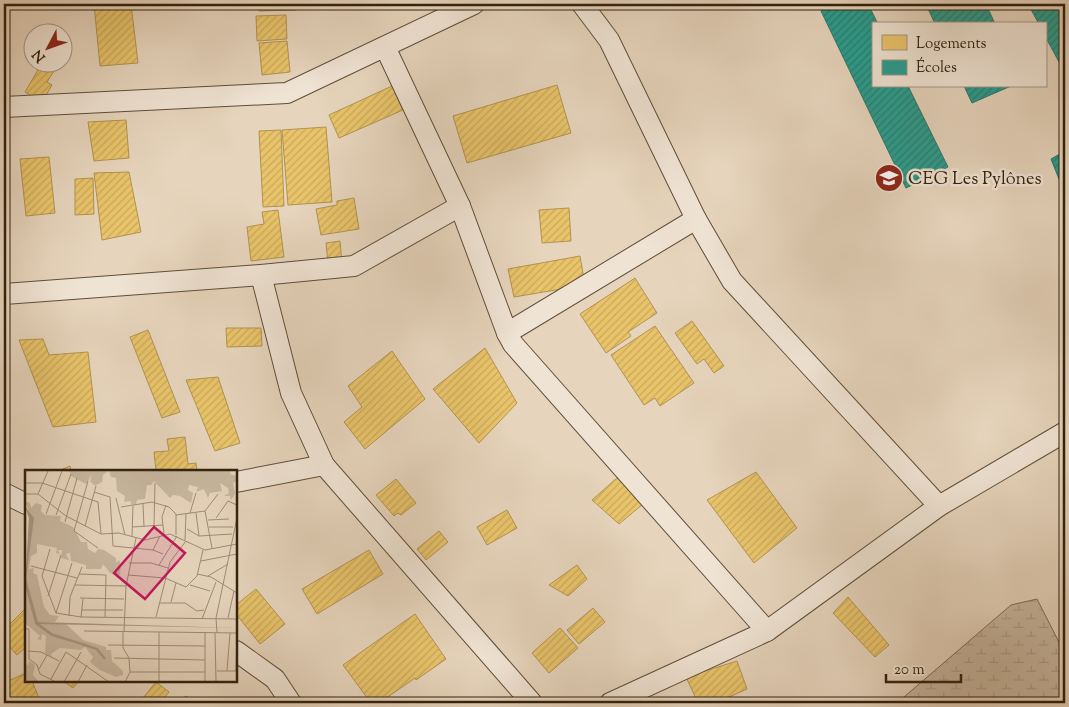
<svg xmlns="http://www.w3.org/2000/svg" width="1069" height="707" viewBox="0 0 1069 707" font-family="'Sorts Mill Goudy',serif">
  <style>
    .wetland { fill: url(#wetland-marsh); stroke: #7c6c57 }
    .homes { fill: url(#homes-hatch); stroke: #b2934f }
    .schools { fill: url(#schools-hatch); stroke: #2c7869 }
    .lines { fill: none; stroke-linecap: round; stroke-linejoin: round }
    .minor-casing { stroke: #5e4e3a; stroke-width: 22 }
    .minor { stroke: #efe3d3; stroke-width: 20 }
    .labels { text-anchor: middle; stroke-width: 5; stroke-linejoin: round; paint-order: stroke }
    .poi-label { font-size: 18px; fill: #31210f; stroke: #efe3d3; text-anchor: start }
    .inset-river { fill: none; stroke: #a89781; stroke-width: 2.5 }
    .inset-road { fill: none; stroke: #9e8c77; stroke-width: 1 }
    .view { fill: #c2185b; fill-opacity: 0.15; stroke: #c2185b; stroke-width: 2.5 }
    .inset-edge { fill: none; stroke: #31210f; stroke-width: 2.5 }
  </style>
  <defs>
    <pattern id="wetland-marsh" width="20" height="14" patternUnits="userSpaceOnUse" patternTransform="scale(1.25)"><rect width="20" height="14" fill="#c7b69f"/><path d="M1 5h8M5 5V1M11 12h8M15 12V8" fill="none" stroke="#ab9c88"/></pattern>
    <pattern id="homes-hatch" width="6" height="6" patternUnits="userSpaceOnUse" patternTransform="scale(1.25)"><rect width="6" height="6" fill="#e9c46a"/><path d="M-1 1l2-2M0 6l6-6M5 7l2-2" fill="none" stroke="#c8a85b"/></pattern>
    <pattern id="schools-hatch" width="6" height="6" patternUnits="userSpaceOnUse" patternTransform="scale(1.25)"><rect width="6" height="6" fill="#2a9d8f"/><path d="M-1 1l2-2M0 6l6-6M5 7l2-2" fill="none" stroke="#258073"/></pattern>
  </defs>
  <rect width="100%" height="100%" fill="#e6d4bc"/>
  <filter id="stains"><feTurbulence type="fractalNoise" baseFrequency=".004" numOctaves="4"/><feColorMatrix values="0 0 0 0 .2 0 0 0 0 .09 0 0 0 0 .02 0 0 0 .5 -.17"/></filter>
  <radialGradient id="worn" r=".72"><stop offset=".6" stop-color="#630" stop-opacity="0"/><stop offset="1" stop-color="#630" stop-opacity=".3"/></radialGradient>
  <!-- wetland -->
  <polygon class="wetland" points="1037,599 1065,654 1065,703 897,703 1011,605"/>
  <!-- homes -->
  <g class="homes">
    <polygon points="94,4 131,4 138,63 100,66"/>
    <polygon points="259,4 296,4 296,10 259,11"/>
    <polygon points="286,15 287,39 257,41 256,16"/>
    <polygon points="287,41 290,72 262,75 259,43"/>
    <polygon points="42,63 54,71 47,82 52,85 42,102 25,92"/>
    <polygon points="557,85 571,133 467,163 453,116"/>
    <polygon points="392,86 403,110 339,138 329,115"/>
    <polygon points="126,120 129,158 94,161 88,122"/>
    <polygon points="326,127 332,202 288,205 282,130"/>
    <polygon points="281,130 284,206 263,207 259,131"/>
    <polygon points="49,157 55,213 26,216 20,159"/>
    <polygon points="129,172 141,232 102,240 94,173"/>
    <polygon points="93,178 94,214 75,215 75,179"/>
    <polygon points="354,198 359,229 321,235 316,209 337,205 337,201"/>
    <polygon points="569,208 571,241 542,243 539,210"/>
    <polygon points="278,210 284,257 251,261 247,227 264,224 262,212"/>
    <polygon points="340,241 342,263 328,264 326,243"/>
    <polygon points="580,256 585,285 514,297 508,269"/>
    <polygon points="635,278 657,313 628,332 631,336 606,353 580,314"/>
    <polygon points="692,321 724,366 714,373 704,359 697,364 675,333"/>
    <polygon points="655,326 694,383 660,406 655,398 644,405 611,355"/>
    <polygon points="226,328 261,328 262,346 227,347"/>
    <polygon points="148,330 180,412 162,418 130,337"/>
    <polygon points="43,339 49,355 88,352 96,422 53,427 19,340"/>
    <polygon points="485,348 517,403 479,443 433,389"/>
    <polygon points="392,351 425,399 365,449 344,422 362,407 348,386"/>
    <polygon points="218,377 240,443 215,451 186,380"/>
    <polygon points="185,437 188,464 196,463 197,471 156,471 154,452 169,451 167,439"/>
    <polygon points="70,466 71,471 58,471"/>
    <polygon points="756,472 797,528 754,563 707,500"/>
    <polygon points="617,478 643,504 619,524 592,500"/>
    <polygon points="396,479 416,503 401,515 398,513 394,516 376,495"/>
    <polygon points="507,510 517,528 487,545 477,527"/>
    <polygon points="439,531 448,542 426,560 417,549"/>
    <polygon points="369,550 383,574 317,614 302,589"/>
    <polygon points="577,565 587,579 568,596 549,585"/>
    <polygon points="256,589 285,624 260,644 236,614 236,605"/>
    <polygon points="848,597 889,645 875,657 833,613"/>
    <polygon points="26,608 26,647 17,655 4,641 4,630"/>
    <polygon points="593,608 605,622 579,644 567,630"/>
    <polygon points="415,614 446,659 416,680 415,678 379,703 371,703 343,665"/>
    <polygon points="560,628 578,648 549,673 532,653"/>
    <polygon points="737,661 747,689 716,703 698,703 686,677"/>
    <polygon points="26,673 26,681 32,681 41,703 7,703 4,695 4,683"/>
    <polygon points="63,681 79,681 73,688"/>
    <polygon points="156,682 169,692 160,703 158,702 157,703 148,703 142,699"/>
    <polygon points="187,696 190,703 171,703"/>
  </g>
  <!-- schools -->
  <g class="schools">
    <polygon points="838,4 868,4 878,24 873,24 873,86 908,86 948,167 906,188 821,11"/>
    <polygon points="926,4 986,4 995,24 935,24"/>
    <polygon points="1028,4 1065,4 1065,73 1045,36 1045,24 1039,24"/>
    <polygon points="964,86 1011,86 972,103"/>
    <polygon points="1065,151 1065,194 1051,159"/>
  </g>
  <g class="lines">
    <defs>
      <g id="minor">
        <polyline points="582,4 609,40 696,219 732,281 939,506"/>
        <polyline points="385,47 460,206 507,333 513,344 767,631"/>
        <polyline points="4,107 287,93 474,4"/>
        <polyline points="261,275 291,393 324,465 532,703"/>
        <polyline points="4,294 261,275 354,266 460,206"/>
        <polyline points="507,333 696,219"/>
        <polyline points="236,482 324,465"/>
        <polyline points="4,493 26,504"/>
        <polyline points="236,651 275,679 291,703"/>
        <polyline points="610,703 767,631 939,506 1065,432"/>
      </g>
    </defs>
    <!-- minor casing -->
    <use href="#minor" class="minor-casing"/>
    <!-- minor -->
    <use href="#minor" class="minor"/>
  </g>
  <!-- icons -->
  <defs>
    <symbol id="university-disc" viewBox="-11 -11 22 22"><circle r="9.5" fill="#8f2418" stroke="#efe3d3"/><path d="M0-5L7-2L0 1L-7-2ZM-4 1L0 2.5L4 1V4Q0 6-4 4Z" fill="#fff"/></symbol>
  </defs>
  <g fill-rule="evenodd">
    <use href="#university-disc" x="873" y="162" width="32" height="32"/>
  </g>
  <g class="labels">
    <!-- poi labels -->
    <g class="poi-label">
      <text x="908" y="184">CEG Les Pylônes</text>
    </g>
  </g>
  <!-- overview -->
  <g transform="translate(25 470)">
    <rect width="212" height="212" fill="#e6d4bc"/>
    <path d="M 38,1 L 83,1 L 78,5 L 77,12 L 70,16 L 65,11 L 67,4 L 61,14 L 46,6 L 45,2 ZM 84,1 L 206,1 L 205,4 L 212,6 L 212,11 L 208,13 L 210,24 L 206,30 L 205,26 L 199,26 L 204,23 L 203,18 L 195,13 L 197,21 L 185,23 L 183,28 L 179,19 L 171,22 L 173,17 L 164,15 L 163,20 L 168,23 L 166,33 L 155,26 L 148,25 L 145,28 L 129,11 L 126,15 L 122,15 L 120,29 L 112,30 L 111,34 L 107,35 L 105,31 L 99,32 L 100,26 L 92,21 L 91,8 L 86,7 ZM 0,31 L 5,33 L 6,38 L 11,33 L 17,35 L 16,41 L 20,45 L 36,46 L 35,51 L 48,57 L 56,72 L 62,72 L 63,79 L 70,83 L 73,79 L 79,80 L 91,88 L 91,93 L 94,90 L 96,95 L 95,105 L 85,103 L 78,94 L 76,99 L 61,99 L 61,95 L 46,91 L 45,83 L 41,84 L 44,90 L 36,88 L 37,80 L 33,80 L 35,84 L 31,83 L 32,78 L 12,74 L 12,83 L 6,86 L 4,99 L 9,98 L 8,103 L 12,105 L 19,137 L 25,145 L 34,146 L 30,152 L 12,152 L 1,108 L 6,46 ZM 0,116 L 10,154 L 26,166 L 60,174 L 27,163 L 15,154 L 41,154 L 58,170 L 81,177 L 81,180 L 86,180 L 87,191 L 98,201 L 98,205 L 91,207 L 75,200 L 65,192 L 68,187 L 60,177 L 56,180 L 35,178 L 26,184 L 27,187 L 20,183 L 21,166 L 17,164 L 16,170 L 12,169 L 15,166 L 0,153 ZM 4,191 L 10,195 L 8,205 L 14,212 L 0,212 L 0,194 L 3,195 Z" fill="#c7b69f"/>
    <path d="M 0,36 L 9,48 L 1,108 L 13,152 L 212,158 L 15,154 L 27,163 L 61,174 L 60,176 L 26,166 L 10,154 L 0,116 L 4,48 Z" fill="#a89781"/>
    <path class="inset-river" d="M 57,174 L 72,179 L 80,189"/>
    <path class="inset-road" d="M 63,11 L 49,61 L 73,78M 0,13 L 17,13 L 73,32 L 76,64M 69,22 L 85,27 L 88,76 L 128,80 L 138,84M 0,24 L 13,24 L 41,46 L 76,64 L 94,63 L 120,70 L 145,64 L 180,80 L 212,74M 13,24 L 23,1M 91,28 L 100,65M 118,34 L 119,57M 96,37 L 127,32 L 144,37 L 151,44 L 151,65M 180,41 L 187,78M 165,43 L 171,23M 171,43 L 174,66M 21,44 L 37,1M 31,45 L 46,4M 151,45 L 180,41 L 193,24M 191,48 L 203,31 L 212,35M 183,50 L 204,49M 40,52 L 52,8M 60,56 L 71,16M 129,56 L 130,13M 107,57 L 138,55M 184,57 L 208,57M 162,59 L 174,66 L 207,64M 139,64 L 137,47 L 141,35M 107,67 L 108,36M 160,70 L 161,44M 25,79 L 17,106 L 31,143 L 56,147 L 212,149M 128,80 L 135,66M 176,91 L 212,84M 104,93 L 126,93 L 143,98M 134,95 L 152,66M 6,96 L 52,108M 54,104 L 81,105 L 80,147M 172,104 L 186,107 L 212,123M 103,105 L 140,108 L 161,117 L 172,106 L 178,80M 183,106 L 203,94M 50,115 L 101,116M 165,115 L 185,121M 23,126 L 36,85M 55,128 L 99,129M 146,132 L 151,113M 135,133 L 160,133 L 172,141 L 179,140M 57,140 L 98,140M 31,143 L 47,93M 44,146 L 45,127 L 57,97M 56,147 L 58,129M 131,147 L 145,92 L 161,71M 203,148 L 209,121M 177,149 L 191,112M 0,159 L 4,159 L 4,189 L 12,195 L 15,204 L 31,212M 59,161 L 212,163M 98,161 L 98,178 L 104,188 L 105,202 L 100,212M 99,161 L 101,116 L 111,68M 180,162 L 180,212M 190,163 L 191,212M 192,163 L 191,148 L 212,48M 83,175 L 180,176M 3,181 L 16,182 L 34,191M 89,188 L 180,190M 14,199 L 22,185M 192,201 L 211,201M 202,201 L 205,163M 211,201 L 212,163M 105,202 L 180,202M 26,209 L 41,182 L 84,212M 39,212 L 56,182M 53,212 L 62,195M 134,212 L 134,162"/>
    <path class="view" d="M 129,57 L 160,83 L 120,129 L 89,103 Z"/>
    <rect width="212" height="212" class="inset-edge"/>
  </g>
  <!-- margin -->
  <rect width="1069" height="707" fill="none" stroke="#e6d4bc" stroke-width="20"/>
  <rect x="5" y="5" width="1059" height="697" fill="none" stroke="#31210f" stroke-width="2.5"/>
  <rect x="10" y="10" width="1049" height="687" fill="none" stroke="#31210f"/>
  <!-- legend -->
  <rect x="872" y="22" width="175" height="65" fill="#efe3d3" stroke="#a39585"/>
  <rect x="882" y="35" width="25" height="15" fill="#e9c46a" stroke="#a39585"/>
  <text x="916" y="48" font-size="15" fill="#31210f">Logements</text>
  <rect x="882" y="60" width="25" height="15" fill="#2a9d8f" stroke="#a39585"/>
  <text x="916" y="72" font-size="15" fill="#31210f">Écoles</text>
  <!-- north arrow -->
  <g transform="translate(48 48) rotate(229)"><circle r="24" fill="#efe3d3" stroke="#a39585"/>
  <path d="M0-4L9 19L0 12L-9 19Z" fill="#8f2418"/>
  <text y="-8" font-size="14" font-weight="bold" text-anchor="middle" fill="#31210f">N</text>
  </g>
  <!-- scale -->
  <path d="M886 674v8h75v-8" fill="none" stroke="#31210f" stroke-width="2.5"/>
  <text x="894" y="674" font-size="15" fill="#31210f" stroke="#efe3d3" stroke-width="4" paint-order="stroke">20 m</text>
  <rect width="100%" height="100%" filter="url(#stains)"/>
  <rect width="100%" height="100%" fill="url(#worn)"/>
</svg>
